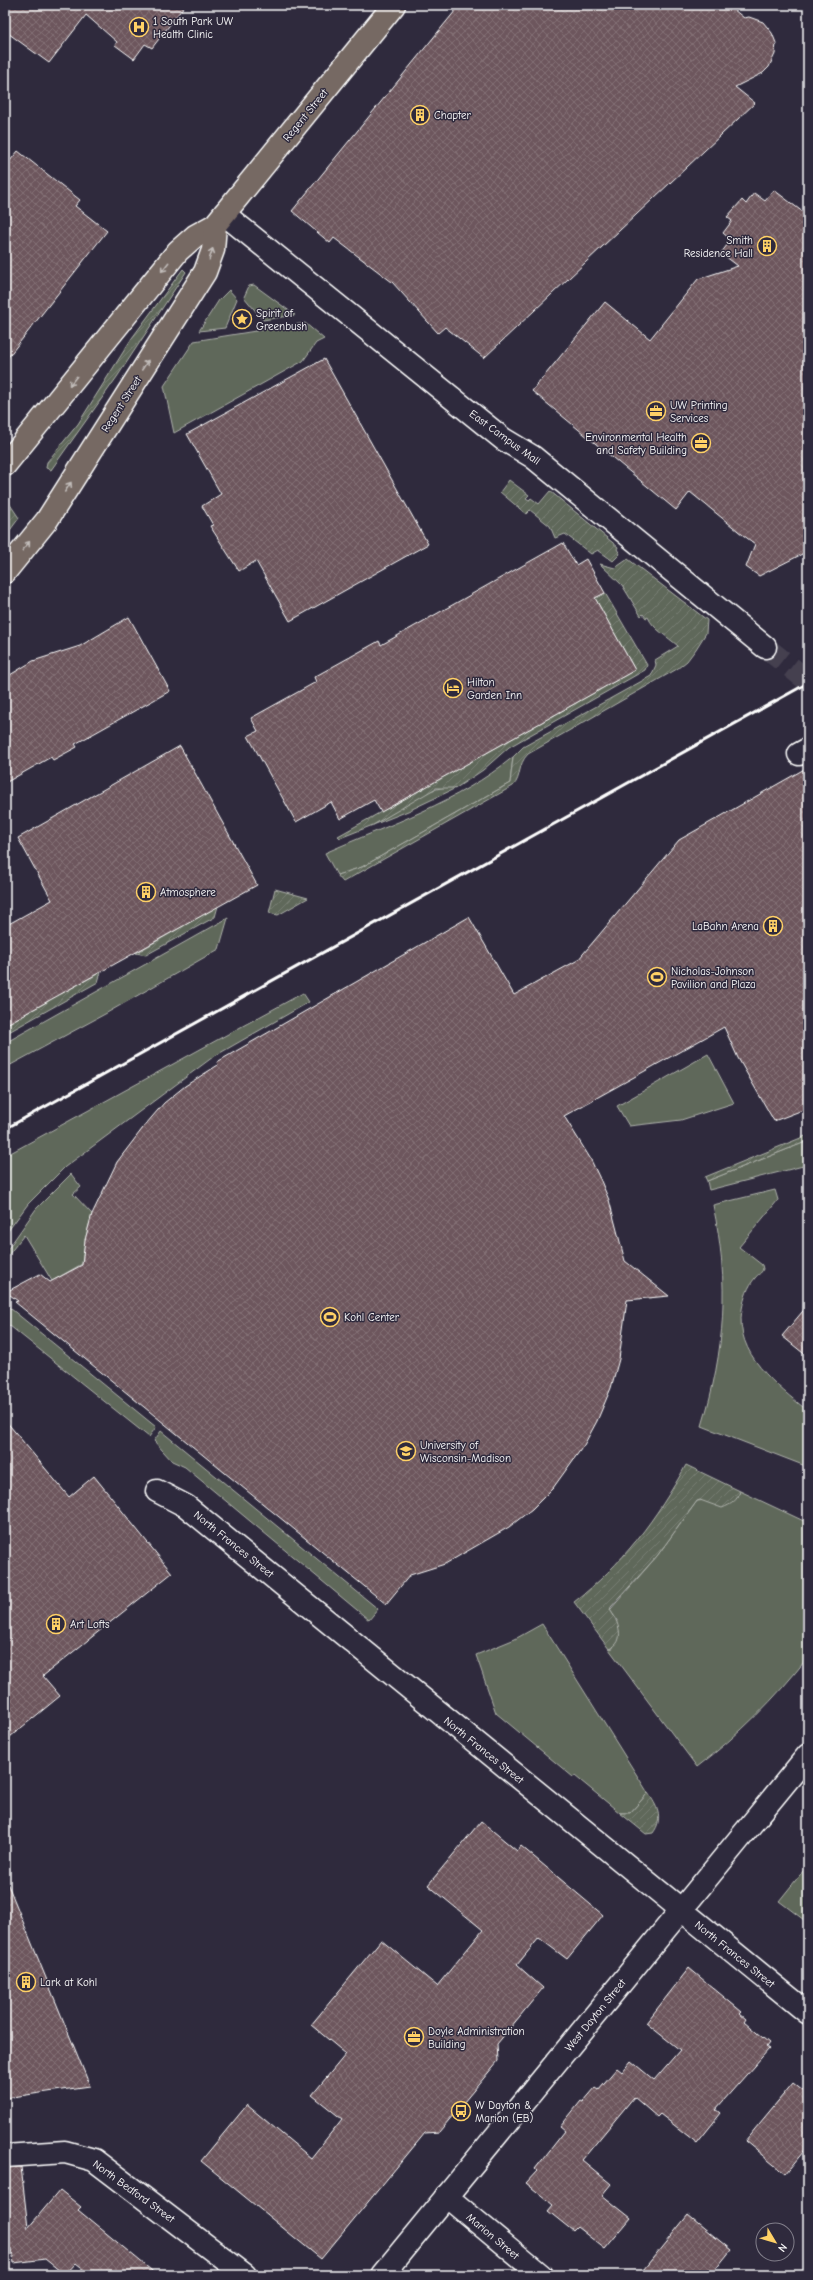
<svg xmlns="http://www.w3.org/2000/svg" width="813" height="2280" viewBox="0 0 813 2280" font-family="'Comic Neue',sans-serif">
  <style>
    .grass { fill: #5f675a; stroke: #afb3ac }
    .garden { fill: url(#garden-furrows); stroke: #afb3ac }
    .building { fill: url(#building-cross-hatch); stroke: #fff }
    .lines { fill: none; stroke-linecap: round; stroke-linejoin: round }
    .minor-tunnel { stroke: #443f50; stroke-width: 22; stroke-dasharray: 22 11; stroke-linecap: butt }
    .minor-casing { stroke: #fff; stroke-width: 25 }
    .major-casing { stroke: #fff; stroke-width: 25 }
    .minor { stroke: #2f2a3d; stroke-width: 22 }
    .major { stroke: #766964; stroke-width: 22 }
    .rail { stroke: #fff; stroke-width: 3 }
    .oneway { stroke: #c1bcb9 }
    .labels { text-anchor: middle; stroke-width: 3; stroke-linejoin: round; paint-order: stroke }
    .poi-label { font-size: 11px; fill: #fff; stroke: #2f2a3d; text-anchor: start }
    .street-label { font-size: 11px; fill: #fff; stroke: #2f2a3d }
  </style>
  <defs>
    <pattern id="garden-furrows" width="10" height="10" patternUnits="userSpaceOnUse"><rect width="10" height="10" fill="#5f675a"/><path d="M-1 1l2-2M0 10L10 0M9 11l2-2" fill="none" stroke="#777e73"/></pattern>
    <pattern id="building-cross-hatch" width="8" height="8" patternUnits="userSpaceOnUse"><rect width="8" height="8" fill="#6d565d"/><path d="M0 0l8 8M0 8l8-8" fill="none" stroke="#836f75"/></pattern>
  </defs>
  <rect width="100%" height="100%" fill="#2f2a3d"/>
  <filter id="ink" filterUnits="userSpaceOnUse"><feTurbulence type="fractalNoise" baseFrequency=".025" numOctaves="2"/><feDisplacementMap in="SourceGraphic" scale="8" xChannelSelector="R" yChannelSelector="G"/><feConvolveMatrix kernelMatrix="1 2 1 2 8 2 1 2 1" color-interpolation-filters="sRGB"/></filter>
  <g filter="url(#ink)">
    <!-- grass -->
    <g class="grass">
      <polygon points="254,285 295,315 263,320 244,297 249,286"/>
      <polygon points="229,290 237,299 225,328 199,331 219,300"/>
      <polygon points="305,323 324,339 316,343 303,361 174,433 164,386 194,341"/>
      <path d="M 513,757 L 510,783 L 362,867 L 337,875 L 325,853 C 390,824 457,803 513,757 Z"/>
      <path d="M 447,787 L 456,788 L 408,811 L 373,825 C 396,811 420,790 447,787 Z"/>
      <polygon points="228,918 219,949 105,1014 5,1068 5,1043"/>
      <polygon points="303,993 309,1002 213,1057 65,1167 28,1204 5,1235 5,1156"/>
      <polygon points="708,1054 734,1103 681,1120 629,1126 617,1106"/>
      <polygon points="808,1141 807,1165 709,1190 707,1181"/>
      <polygon points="71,1174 81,1187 73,1194 92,1214 85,1240 82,1264 52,1281 24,1235 5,1259 5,1253 36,1209"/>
      <path d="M 775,1190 L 778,1200 L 739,1247 L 762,1265 L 763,1269 C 761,1274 758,1274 755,1278 C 748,1286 744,1298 742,1309 C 734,1354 777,1386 808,1411 L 808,1467 L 702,1426 C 725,1350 730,1283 713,1205 Z"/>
      <polygon points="5,1304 156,1427 149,1437 5,1322"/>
      <polygon points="161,1431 378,1609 369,1620 185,1467 172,1461 154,1441"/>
      <path d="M 740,1491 L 808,1523 L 808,1657 C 776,1698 739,1735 697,1767 L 609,1649 L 613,1648 L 617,1620 L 610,1610 L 657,1556 L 697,1501 L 738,1497 Z"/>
      <polygon points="542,1624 648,1793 630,1813 620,1813 575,1776 573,1777 496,1713 476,1655 515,1639"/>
      <polygon points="808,1865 808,1923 779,1901"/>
    </g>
    <!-- garden -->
    <g class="garden">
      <polygon points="183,269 186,272 117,377 51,470 46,468 47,462 78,424 132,338"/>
      <polygon points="509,480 529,495 526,498 529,500 531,498 539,504 550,491 618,547 617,549 620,554 613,561 598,550 591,554 565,534 555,538 550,526 530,510 526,514 500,492"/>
      <polygon points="8,490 9,503 19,518 5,537 5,494"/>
      <path d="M 628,559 L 707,620 L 706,633 L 696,649 L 687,661 L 677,669 L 528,754 C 517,765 522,777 513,786 L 343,882 L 337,875 L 362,867 L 510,783 L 513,757 L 523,747 L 651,676 L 656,665 L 655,660 L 678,646 C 667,636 653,629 648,617 L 646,618 L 643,614 L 641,616 L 622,585 L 600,564 L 615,568 Z"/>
      <polygon points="605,593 647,665 645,670 509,747 483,770 456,788 436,788 373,825 340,838 338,836 635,670 595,598"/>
      <polygon points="275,889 308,898 278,915 269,913"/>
      <polygon points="218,906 215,917 146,955 136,953"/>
      <polygon points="101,972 98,982 7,1033 5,1032 5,1025 47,1002 50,991 61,994"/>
      <polygon points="808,1135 808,1141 707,1181 705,1177"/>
      <path d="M 686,1465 L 740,1491 C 737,1501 732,1504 722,1508 L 700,1500 L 697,1501 L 657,1556 L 611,1607 L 610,1610 C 618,1621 627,1642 609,1649 L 574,1602 C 622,1565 657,1518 686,1465 Z"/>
      <path d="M 648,1793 C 657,1806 664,1818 653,1833 L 646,1834 L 620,1813 L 630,1813 Z"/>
    </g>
    <!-- building -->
    <g class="building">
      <polygon points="5,5 185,5 152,48 145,44 134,59 115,45 117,42 86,15 49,63 5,31"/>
      <polygon points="460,5 728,5 744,18 749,17 763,22 772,33 776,43 775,54 769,67 763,73 735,87 755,103 484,358 445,327 438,333 392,282 334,238 330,243 292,211"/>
      <polygon points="18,151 80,200 75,206 107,231 5,361 5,167"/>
      <polygon points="774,190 808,216 808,551 759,576 746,567 755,544 743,535 690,492 676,510 532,391 605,302 650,339 698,279 738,266 721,253 731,240 723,233 732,221 727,217 742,200 746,204 754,193 765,201"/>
      <polygon points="324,359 428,544 290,621 256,561 239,571 210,526 213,525 202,506 221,494 187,434"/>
      <polygon points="563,543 576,565 586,559 605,593 595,598 635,670 381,812 374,800 340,819 331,802 296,822 248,736 258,731 251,718 316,682 314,677 379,641 381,645"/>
      <polygon points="129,617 170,691 75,744 77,747 53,760 51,757 5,783 5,678 33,661 80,646"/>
      <polygon points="180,746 257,885 5,1025 5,926 52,900 18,838"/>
      <polygon points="808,767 808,1108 774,1121 738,1058 724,1027 564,1116 590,1158 601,1181 609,1200 625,1261 669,1296 627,1300 619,1359 611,1388 597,1421 584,1445 553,1488 532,1509 509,1527 445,1564 410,1575 386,1604 15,1302 18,1301 6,1292 40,1274 50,1282 82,1265 85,1240 92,1214 117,1162 146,1124 164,1103 185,1086 218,1065 217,1062 469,917 514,995 578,960 679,840"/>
      <polygon points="808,1305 808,1357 782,1336"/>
      <polygon points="5,1420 69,1497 94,1476 172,1573 43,1676 60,1696 5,1741"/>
      <polygon points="481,1821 517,1851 521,1846 603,1915 567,1959 539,1938 517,1965 543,1988 497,2044 498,2061 439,2132 425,2133 321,2259 201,2161 247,2105 311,2158 342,2119 312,2095 346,2054 311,2025 381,1940 437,1986 483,1930 428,1885"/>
      <polygon points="5,1880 6,1880 90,2086 5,2098"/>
      <polygon points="689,1968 742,2012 740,2014 746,2019 744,2022 769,2043 766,2047 769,2049 716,2109 721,2113 697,2143 660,2114 657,2117 634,2097 582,2160 611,2184 602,2195 631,2218 605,2249 577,2227 573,2231 548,2211 553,2205 526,2183 537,2171 535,2169 565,2131 560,2127 581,2101 583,2102 595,2088 598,2090 617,2068 622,2072 631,2061 654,2080 680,2050 646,2023"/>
      <polygon points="793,2083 808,2095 808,2146 785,2174 745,2141"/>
      <polygon points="21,2167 28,2228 60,2190 81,2207 78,2210 157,2275 91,2275 76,2263 65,2275 45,2259 14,2263 12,2249 5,2249 5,2168"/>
      <polygon points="688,2215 731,2250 711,2275 639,2275"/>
    </g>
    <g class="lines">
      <!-- minor-tunnel -->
      <polyline class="minor-tunnel" points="765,647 808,681"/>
      <defs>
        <g id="minor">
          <polyline points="224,214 503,439 533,457 765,647"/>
          <polyline points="799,754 808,749"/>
          <polyline points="157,1491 186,1506 808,2013"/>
          <polyline points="5,2156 65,2152 94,2160 245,2275"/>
          <polyline points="446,2196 541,2275"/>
          <polyline points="382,2275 808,1755"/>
        </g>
        <g id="major">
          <polyline points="5,465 178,251 195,236 215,225 394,5"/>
          <polyline points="5,572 47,520 205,272 213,250 215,225"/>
        </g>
      </defs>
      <!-- minor casing -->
      <use href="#minor" class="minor-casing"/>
      <!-- major casing -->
      <use href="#major" class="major-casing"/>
      <!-- minor -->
      <use href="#minor" class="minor"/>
      <!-- major -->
      <use href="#major" class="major"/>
      <!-- rail -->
      <polyline class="rail" points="5,1129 808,683"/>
    </g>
    <!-- one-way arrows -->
    <defs><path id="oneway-shaft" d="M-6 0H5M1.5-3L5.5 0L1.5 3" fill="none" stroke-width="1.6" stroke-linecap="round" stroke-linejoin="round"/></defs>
    <g class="oneway">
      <use href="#oneway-shaft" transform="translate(211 254) rotate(-72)"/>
      <use href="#oneway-shaft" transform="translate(165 267) rotate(128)"/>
      <use href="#oneway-shaft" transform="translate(145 365) rotate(-57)"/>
      <use href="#oneway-shaft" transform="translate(73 381) rotate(129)"/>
      <use href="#oneway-shaft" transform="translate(68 487) rotate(-57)"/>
      <use href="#oneway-shaft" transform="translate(26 546) rotate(-52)"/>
    </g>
  </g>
  <!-- icons -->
  <defs>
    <symbol id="hospital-ring" viewBox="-11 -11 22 22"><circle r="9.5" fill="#2f2a3d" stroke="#ffd166" stroke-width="1.5"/><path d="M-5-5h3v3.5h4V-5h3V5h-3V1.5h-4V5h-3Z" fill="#ffd166"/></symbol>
    <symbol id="building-ring" viewBox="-11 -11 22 22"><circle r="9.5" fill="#2f2a3d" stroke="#ffd166" stroke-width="1.5"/><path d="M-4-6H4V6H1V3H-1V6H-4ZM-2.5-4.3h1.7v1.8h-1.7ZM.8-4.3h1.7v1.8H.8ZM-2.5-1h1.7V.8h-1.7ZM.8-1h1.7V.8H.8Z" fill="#ffd166"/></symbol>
    <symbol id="sight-ring" viewBox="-11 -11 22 22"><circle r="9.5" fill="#2f2a3d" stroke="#ffd166" stroke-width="1.5"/><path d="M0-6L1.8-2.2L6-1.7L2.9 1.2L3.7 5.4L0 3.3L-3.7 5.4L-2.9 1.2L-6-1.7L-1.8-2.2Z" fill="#ffd166"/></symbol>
    <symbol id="office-ring" viewBox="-11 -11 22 22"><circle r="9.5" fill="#2f2a3d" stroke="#ffd166" stroke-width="1.5"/><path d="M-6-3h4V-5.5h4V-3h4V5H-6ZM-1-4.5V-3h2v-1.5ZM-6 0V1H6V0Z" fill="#ffd166"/></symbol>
    <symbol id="hotel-ring" viewBox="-11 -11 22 22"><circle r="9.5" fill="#2f2a3d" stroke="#ffd166" stroke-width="1.5"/><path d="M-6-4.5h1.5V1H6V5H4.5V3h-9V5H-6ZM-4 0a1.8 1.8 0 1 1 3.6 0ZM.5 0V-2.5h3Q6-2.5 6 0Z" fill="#ffd166"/></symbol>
    <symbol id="stadium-ring" viewBox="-11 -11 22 22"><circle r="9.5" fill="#2f2a3d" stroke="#ffd166" stroke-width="1.5"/><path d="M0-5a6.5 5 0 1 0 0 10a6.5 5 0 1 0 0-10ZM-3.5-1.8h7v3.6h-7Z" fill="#ffd166"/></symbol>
    <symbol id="university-ring" viewBox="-11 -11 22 22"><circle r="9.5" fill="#2f2a3d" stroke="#ffd166" stroke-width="1.5"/><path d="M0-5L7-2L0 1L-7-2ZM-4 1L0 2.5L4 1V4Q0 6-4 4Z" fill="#ffd166"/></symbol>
    <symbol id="bus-ring" viewBox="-11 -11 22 22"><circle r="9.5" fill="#2f2a3d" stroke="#ffd166" stroke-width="1.5"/><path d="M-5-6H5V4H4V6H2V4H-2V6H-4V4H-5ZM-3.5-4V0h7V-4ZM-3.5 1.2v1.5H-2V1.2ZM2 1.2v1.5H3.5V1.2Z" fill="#ffd166"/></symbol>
  </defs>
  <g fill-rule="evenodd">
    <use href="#hospital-ring" x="128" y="16" width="22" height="22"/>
    <use href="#building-ring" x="409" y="104" width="22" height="22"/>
    <use href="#building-ring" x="756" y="235" width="22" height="22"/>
    <use href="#sight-ring" x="231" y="308" width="22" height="22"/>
    <use href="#office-ring" x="645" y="400" width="22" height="22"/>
    <use href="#office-ring" x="690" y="432" width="22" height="22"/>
    <use href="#hotel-ring" x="442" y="677" width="22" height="22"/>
    <use href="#building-ring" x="135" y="881" width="22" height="22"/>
    <use href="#building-ring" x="762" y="915" width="22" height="22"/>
    <use href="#stadium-ring" x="646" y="966" width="22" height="22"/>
    <use href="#stadium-ring" x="319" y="1306" width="22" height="22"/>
    <use href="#university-ring" x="395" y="1440" width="22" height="22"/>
    <use href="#building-ring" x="45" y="1613" width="22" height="22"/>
    <use href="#building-ring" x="15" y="1971" width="22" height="22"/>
    <use href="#office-ring" x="403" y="2026" width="22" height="22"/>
    <use href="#bus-ring" x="450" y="2100" width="22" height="22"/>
  </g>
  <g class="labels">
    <!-- poi labels -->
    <g class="poi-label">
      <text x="153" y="25">1 South Park UW<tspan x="153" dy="13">Health Clinic</tspan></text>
      <text x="434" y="119">Chapter</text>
      <text x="753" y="244" text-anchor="end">Smith<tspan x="753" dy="13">Residence Hall</tspan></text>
      <text x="256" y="317">Spirit of<tspan x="256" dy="13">Greenbush</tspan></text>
      <text x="670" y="409">UW Printing<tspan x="670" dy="13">Services</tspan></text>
      <text x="687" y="441" text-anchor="end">Environmental Health<tspan x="687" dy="13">and Safety Building</tspan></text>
      <text x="467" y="686">Hilton<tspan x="467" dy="13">Garden Inn</tspan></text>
      <text x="160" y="896">Atmosphere</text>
      <text x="759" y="930" text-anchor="end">LaBahn Arena</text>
      <text x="671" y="975">Nicholas-Johnson<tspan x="671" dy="13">Pavilion and Plaza</tspan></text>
      <text x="344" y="1321">Kohl Center</text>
      <text x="420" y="1449">University of<tspan x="420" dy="13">Wisconsin-Madison</tspan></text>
      <text x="70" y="1628">Art Lofts</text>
      <text x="40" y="1986">Lark at Kohl</text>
      <text x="428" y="2035">Doyle Administration<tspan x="428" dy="13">Building</tspan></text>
      <text x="475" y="2109">W Dayton &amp;<tspan x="475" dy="13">Marion (EB)</tspan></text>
    </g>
    <!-- street labels -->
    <g class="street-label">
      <text transform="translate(305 115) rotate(-51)" y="4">Regent Street</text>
      <text transform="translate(121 404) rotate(-57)" y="4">Regent Street</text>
      <text transform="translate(505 437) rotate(36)" y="4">East Campus Mall</text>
      <text transform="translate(234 1544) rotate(39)" y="4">North Frances Street</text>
      <text transform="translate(484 1750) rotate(39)" y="4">North Frances Street</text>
      <text transform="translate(735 1954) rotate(39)" y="4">North Frances Street</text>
      <text transform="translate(595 2015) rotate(-51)" y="4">West Dayton Street</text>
      <text transform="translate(134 2191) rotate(36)" y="4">North Bedford Street</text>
      <text transform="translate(493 2236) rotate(40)" y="4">Marion Street</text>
    </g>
  </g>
  <!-- margin -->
  <rect width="813" height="2280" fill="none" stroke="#2f2a3d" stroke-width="20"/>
  <rect x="10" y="10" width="793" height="2260" fill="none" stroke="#fff" stroke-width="1.5" filter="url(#ink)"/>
  <!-- north arrow -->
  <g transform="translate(775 2242) rotate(128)"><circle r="19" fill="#2f2a3d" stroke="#827f8b"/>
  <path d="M0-3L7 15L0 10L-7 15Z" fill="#ffd166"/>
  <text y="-6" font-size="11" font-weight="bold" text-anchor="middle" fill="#ffffff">N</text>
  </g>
</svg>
